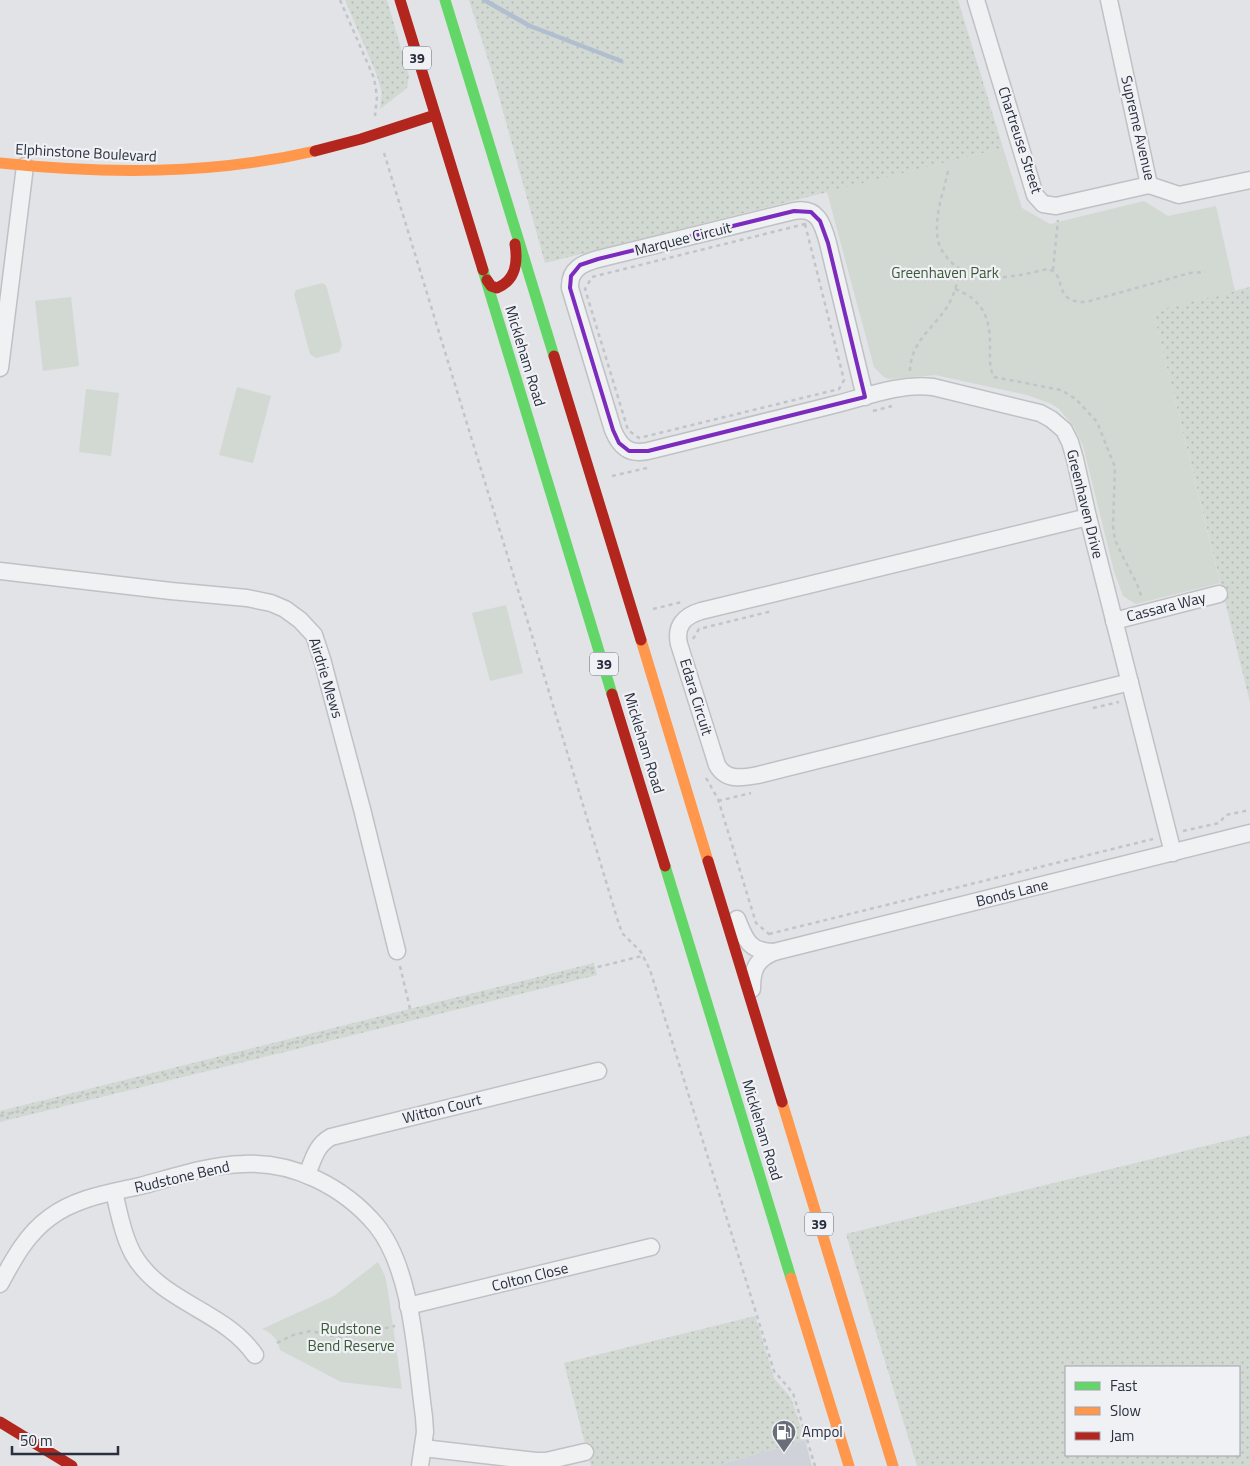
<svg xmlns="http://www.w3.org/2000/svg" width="1250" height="1466" viewBox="0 0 1250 1466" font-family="'Titillium Web',sans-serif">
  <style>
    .built { fill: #d0d2d9 }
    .grass { fill: url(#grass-dots); fill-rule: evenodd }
    .park { fill: #d1d9d2 }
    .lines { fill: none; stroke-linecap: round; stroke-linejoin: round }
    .stream { stroke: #b1becf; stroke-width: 4.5 }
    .street-casing { stroke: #bfc1c4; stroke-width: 19 }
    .path { stroke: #c3c4c9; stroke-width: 2.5; stroke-dasharray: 4 4; stroke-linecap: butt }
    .street { stroke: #f0f1f3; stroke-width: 16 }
    .fast { stroke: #63d668; stroke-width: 11 }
    .slow { stroke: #ff974d; stroke-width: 11 }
    .jam { stroke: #b3261e; stroke-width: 11 }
    .marked { fill: none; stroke: #7b2cbf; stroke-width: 4; stroke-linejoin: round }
    .labels { text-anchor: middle; stroke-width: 4.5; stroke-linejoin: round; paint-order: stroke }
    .shield { fill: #eff1f5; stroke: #646975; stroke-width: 1 }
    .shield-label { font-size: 14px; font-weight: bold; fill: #292f3e }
    .street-label { font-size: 15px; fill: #292f3e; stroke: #eff1f5 }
    .park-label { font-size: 15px; fill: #3c5938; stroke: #eff1f5 }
    .poi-label { font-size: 15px; fill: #292f3e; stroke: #eff1f5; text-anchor: start }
  </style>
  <defs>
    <pattern id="grass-dots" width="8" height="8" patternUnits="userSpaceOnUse" patternTransform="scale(1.25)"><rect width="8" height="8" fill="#d1d9d2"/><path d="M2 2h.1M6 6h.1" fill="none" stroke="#b3bbb5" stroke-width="1.8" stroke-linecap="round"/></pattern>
  </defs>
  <rect width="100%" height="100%" fill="#e1e3e6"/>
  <!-- built -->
  <polygon class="built" points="805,1440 812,1466 715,1466"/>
  <!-- grass -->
  <g class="grass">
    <polygon points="345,0 387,0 409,76 407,88 380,109 382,92 376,73"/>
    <polygon points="469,0 958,0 1003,148 545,263 493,75"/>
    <polygon points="1250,287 1250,702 1153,311"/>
    <polygon points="594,963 597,975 0,1122 0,1111"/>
    <path d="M 1250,1135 L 1250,1466 L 917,1466 L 846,1234 ZM 1066,1367 L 1239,1367 L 1239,1455 L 1066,1455 Z"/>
    <polygon points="755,1316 774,1378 791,1398 805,1440 715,1466 591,1466 564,1363"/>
  </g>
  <!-- park -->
  <g class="park">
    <polygon points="1003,148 1022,208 1050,224 1144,201 1168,216 1216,206 1235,291 1153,311 1220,583 1136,604 1123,596 1114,571 1083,446 1074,427 1059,409 1052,404 1027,395 935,375 889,379 884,377 874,367 827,192"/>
    <polygon points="322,283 326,285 342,345 339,352 316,358 310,354 294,294 296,290"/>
    <polygon points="71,297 79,366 43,371 35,301"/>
    <polygon points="237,387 271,396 253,463 219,455"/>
    <polygon points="86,389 119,393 111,456 79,452"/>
    <polygon points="506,605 523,673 490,681 472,613"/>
    <path d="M 378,1262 L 385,1276 L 388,1292 L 402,1389 L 341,1382 L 280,1350 C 278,1339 272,1333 262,1329 L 334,1296 Z"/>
  </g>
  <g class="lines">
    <!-- stream -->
    <polyline class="stream" points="484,0 530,26 621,61"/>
    <defs>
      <g id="street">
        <polyline points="976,0 1035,195 1043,204 1056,206 1149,185"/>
        <polyline points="1109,0 1149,185 1179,195 1250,180"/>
        <polyline points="0,368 25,166"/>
        <path d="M 865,397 L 828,243 C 823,225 818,206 794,211 L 598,259 C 583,263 569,269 570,288 L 613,430 C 620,447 629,455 648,451 L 837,404 C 868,396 901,383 933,387 L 1040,413 L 1051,419 L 1064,430 L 1070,442 L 1075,459 L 1088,517 L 1173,853"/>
        <path d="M 1088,517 L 701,611 C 684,616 675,626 679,644 L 717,765 C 726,781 742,778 758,775 L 1130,682"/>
        <polyline points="0,571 171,591 247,598 271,603 285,609 300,620 314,635 322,659 362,809 397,951"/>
        <polyline points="1114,621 1219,594"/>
        <path d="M 737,919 C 745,940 750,952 774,952"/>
        <path d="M 752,989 C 752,969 756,960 774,952 L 1250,833"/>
        <path d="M 307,1175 C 313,1160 316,1145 331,1137 L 598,1071"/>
        <path d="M 114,1192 C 119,1213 123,1235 133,1254 C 161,1303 224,1310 255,1355"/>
        <path d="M 0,1284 C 13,1260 26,1235 49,1218 C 75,1198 109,1193 140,1186 C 174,1177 209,1165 243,1164 C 293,1161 344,1187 376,1225 C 413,1270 416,1360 424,1417 L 425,1432 L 420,1466"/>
        <polyline points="408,1306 651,1247"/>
        <polyline points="423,1448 536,1461 546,1461 585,1452"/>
      </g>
    </defs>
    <!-- street casing -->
    <use href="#street" class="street-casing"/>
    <!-- path -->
    <g class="path">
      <polyline points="340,0 374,78 377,97 375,116"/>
      <polyline points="384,153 537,652 617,918 622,933 641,952 650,970 774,1371 793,1393 815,1466"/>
      <path d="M 948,171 C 944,191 936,210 937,231 C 937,241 940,249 946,256 C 969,288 1015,277 1047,269 C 1069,273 1050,303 1086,302 L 1190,273 L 1205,272"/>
      <polygon points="805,224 844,380 839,389 639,438 628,430 585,289 592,277"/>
      <polyline points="1053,270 1058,220"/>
      <path d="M 955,289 C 983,300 990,317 990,346 C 990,356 989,368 994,377 L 1061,390 L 1076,399 L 1097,422 L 1115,467 L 1113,526 L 1115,540 L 1123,557 L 1137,584 L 1142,598"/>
      <path d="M 910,371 C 911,341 932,330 947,307 C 954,296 958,282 959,269"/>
      <polyline points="873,411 892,406"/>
      <polyline points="612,476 647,468"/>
      <polyline points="653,609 682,602"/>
      <polyline points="693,639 699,629 772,611"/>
      <polyline points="1093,708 1119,702"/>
      <polyline points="706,778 718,799 756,923 769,934 770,937"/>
      <polyline points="718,801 751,793"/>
      <polyline points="1183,831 1219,823 1226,815 1250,810"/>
      <polyline points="769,934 1153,839"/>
      <polyline points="400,966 411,1013"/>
      <polyline points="0,1116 642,956"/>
      <polyline points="277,1343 293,1335 311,1331 341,1338 395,1326"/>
    </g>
    <!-- street -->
    <use href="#street" class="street"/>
    <!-- fast -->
    <g class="fast">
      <polyline points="445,0 554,356"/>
      <polyline points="483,270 612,694"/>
      <polyline points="665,866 791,1278"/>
    </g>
    <!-- slow -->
    <g class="slow">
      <path d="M 0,163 C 105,174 211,175 315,151"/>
      <polyline points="641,640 708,861"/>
      <polyline points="782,1102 893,1466"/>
      <polyline points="791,1278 849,1466"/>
    </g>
    <!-- jam -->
    <g class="jam">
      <polyline points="400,0 483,270"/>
      <polyline points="315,151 361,139 435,115"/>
      <path d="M 487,280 L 491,286 L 497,288 C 516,280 518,263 515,244"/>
      <polyline points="554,356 641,640"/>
      <polyline points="612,694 665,866"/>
      <polyline points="708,861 782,1102"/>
      <polyline points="0,1422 72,1466"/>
    </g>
  </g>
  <!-- marked area -->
  <path class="marked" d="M 794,211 L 811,212 L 820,221 L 828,243 L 865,397 L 648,451 L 629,451 L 619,443 L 613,430 L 570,288 L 571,276 L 580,265 L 598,259 Z"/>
  <!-- icons -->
  <defs>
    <symbol id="fuel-pin" viewBox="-11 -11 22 30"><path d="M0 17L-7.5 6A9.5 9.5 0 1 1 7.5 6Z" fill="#696e79" stroke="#eff1f5"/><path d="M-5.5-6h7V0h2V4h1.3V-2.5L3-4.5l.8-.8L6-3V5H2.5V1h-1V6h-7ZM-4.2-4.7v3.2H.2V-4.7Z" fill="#fff"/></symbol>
  </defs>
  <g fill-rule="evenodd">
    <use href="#fuel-pin" x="770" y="1418" width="28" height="38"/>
  </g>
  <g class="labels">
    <!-- shield labels -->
    <g class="shield">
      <rect x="403" y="46.5" width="28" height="23" rx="4"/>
      <rect x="590" y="652.5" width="28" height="23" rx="4"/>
      <rect x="805" y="1212.5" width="28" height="23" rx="4"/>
    </g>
    <g class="shield-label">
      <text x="417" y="63">39</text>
      <text x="604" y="669">39</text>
      <text x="819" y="1229">39</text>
    </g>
    <!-- street labels -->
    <g class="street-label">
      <text transform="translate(1138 128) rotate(77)" y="5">Supreme Avenue</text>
      <text transform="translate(1020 140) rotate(72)" y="5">Chartreuse Street</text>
      <text transform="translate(86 153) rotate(3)" y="5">Elphinstone Boulevard</text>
      <text transform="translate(683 239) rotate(-14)" y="5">Marquee Circuit</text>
      <text transform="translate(525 356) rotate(73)" y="5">Mickleham Road</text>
      <text transform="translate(1085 504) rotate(76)" y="5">Greenhaven Drive</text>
      <text transform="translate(1166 607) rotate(-14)" y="5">Cassara Way</text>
      <text transform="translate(326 678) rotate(73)" y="5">Airdrie Mews</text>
      <text transform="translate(696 697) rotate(73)" y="5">Edara Circuit</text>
      <text transform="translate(644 743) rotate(73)" y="5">Mickleham Road</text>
      <text transform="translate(1012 893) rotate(-14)" y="5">Bonds Lane</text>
      <text transform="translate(442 1109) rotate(-14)" y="5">Witton Court</text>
      <text transform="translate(762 1130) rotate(73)" y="5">Mickleham Road</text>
      <text transform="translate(182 1177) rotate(-13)" y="5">Rudstone Bend</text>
      <text transform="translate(530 1277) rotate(-14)" y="5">Colton Close</text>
    </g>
    <!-- park labels -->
    <g class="park-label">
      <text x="945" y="278">Greenhaven Park</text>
      <text x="351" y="1334">Rudstone<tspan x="351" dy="17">Bend Reserve</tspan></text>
    </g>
    <!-- poi labels -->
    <g class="poi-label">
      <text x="802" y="1437">Ampol</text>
    </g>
  </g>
  <!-- legend -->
  <rect x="1065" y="1366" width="175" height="90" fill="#eff1f5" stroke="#a0a3ac"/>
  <rect x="1075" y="1382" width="25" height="8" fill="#63d668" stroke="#a0a3ac"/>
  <text x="1110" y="1391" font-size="15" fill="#292f3e">Fast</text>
  <rect x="1075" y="1407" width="25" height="8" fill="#ff974d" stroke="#a0a3ac"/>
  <text x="1110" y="1416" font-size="15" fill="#292f3e">Slow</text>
  <rect x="1075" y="1432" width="25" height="8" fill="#b3261e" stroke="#a0a3ac"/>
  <text x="1110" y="1441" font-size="15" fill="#292f3e">Jam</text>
  <!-- scale -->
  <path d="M12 1446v8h106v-8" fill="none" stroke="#292f3e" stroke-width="2.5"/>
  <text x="20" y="1446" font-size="15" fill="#292f3e" stroke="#eff1f5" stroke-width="4" paint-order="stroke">50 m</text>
</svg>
